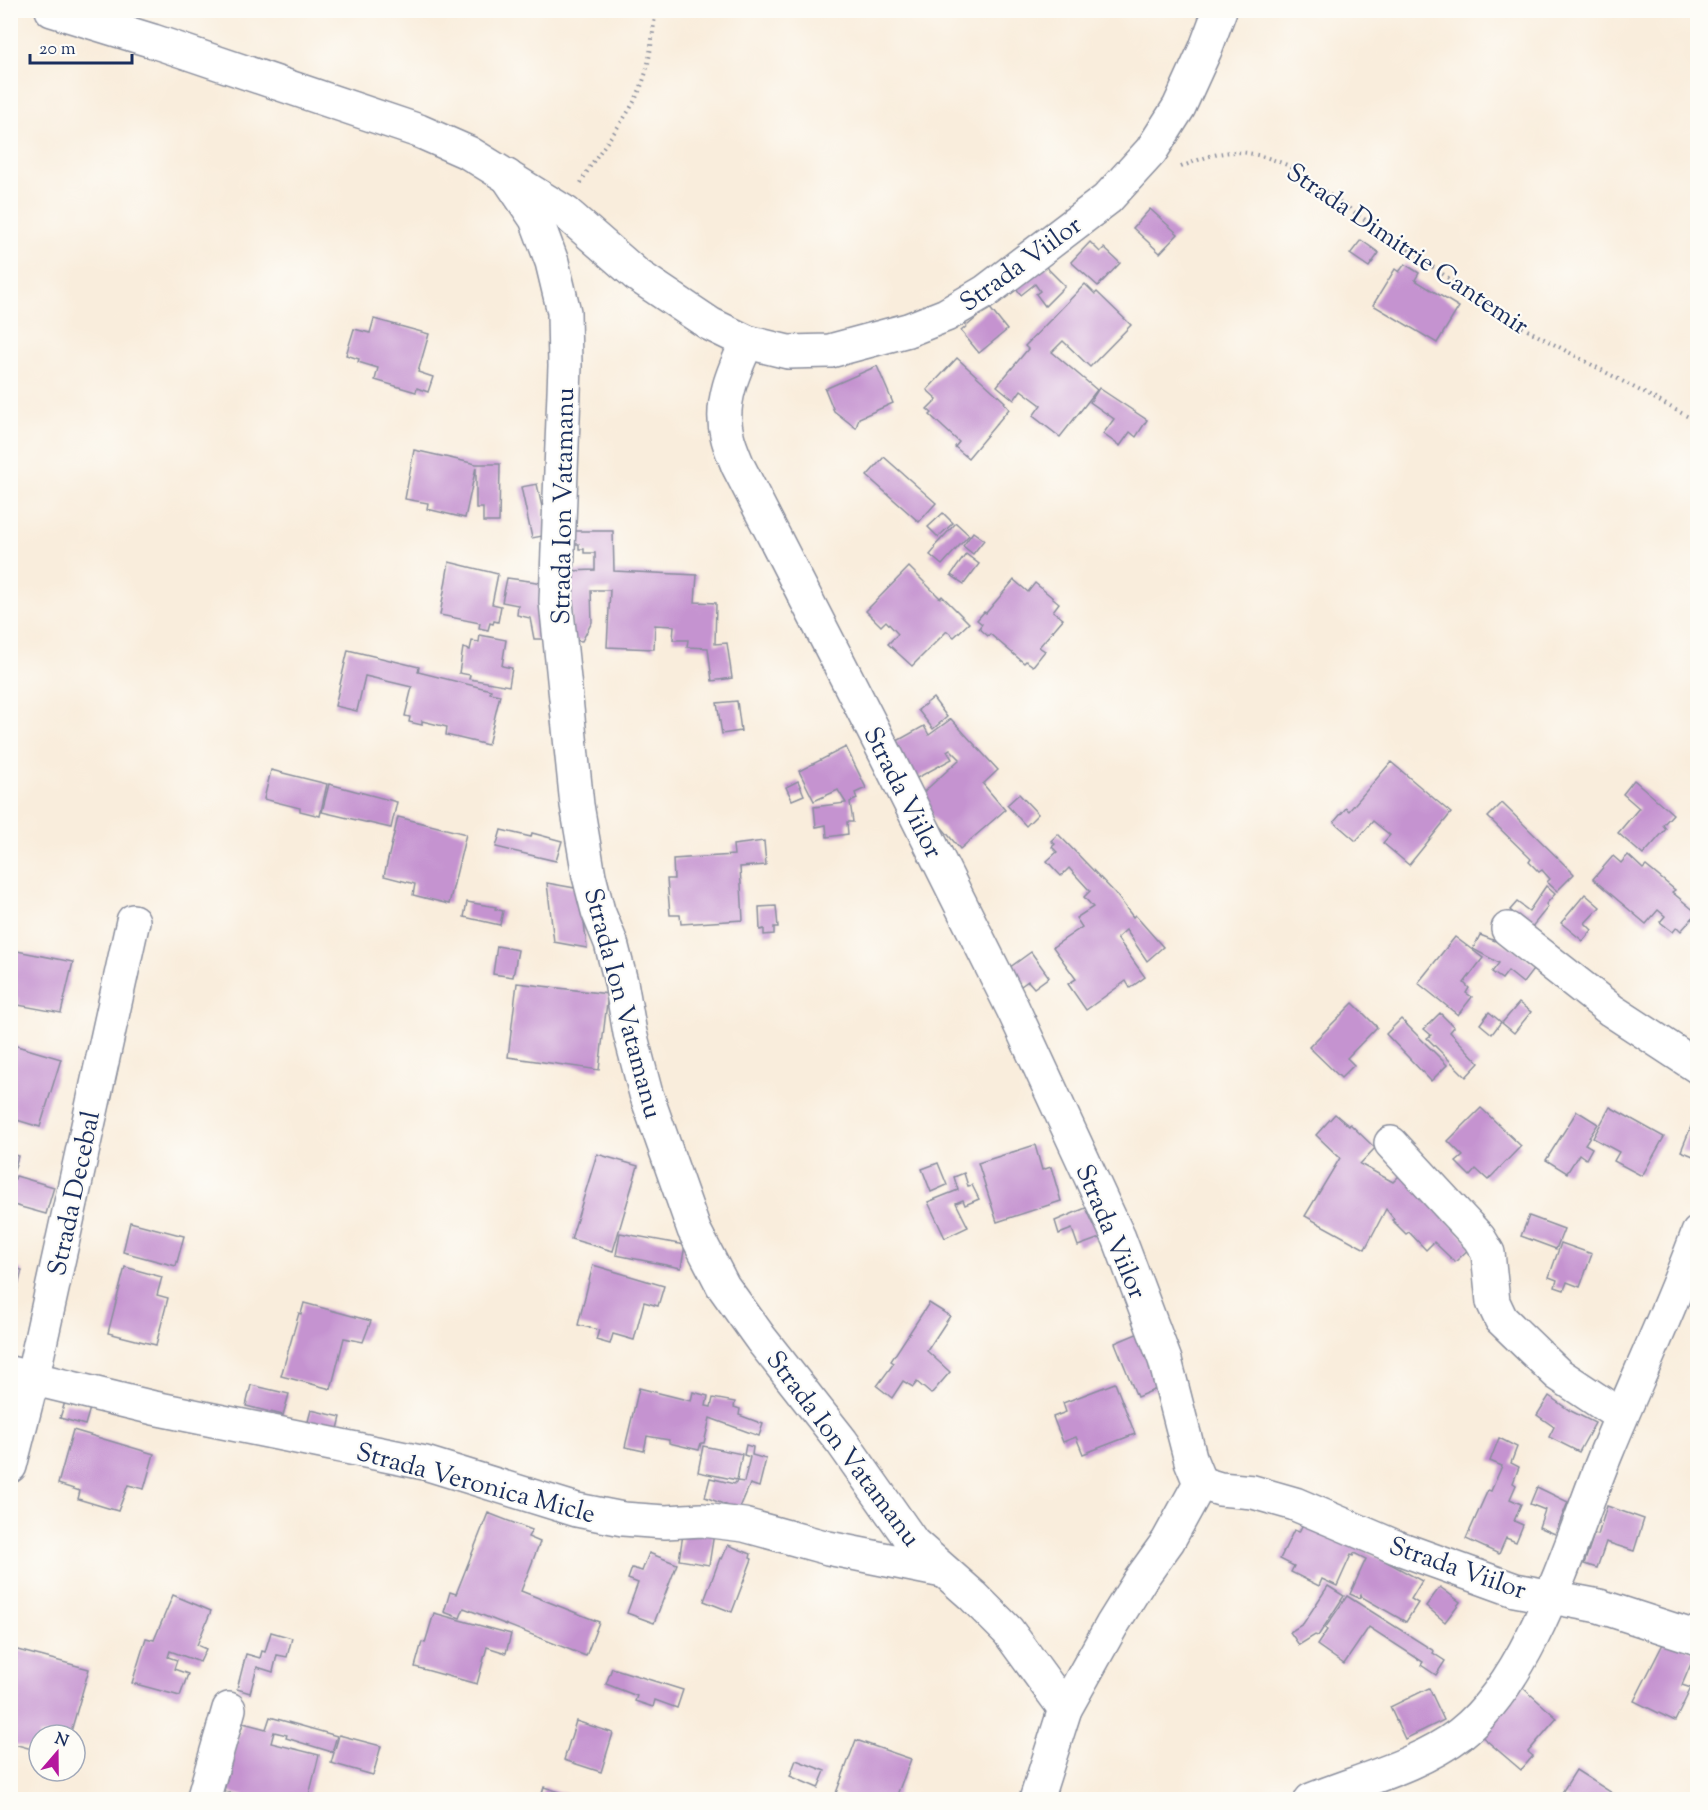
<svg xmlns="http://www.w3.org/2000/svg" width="1708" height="1810" viewBox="0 0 1708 1810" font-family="'Sorts Mill Goudy',serif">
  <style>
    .building { fill: #c593d0 }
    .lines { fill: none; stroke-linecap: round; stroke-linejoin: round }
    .minor-casing { stroke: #8a8e9d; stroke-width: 36 }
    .path { stroke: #8a8e9d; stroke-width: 4; stroke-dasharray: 1.5 4.5; stroke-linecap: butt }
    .minor { stroke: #fff; stroke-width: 33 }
    .labels { text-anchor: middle; stroke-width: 4.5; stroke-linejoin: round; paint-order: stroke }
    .street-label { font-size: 26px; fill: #1b2f5e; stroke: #fdfcf7 }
  </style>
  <rect width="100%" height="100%" fill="#fdfcf7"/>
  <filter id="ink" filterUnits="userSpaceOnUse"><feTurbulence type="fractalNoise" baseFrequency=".0167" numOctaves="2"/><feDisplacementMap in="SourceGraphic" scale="12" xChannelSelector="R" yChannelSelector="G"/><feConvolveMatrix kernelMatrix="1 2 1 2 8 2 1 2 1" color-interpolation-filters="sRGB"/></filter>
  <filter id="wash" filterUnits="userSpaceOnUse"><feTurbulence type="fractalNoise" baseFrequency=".008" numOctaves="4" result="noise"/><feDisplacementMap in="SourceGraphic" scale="24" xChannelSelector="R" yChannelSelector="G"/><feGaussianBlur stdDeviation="1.35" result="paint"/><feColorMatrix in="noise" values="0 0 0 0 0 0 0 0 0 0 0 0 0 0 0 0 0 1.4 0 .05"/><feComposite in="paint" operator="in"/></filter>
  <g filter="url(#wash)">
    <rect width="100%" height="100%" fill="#f9eddc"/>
    <g id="blocks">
      <!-- building -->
      <g class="building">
        <polygon points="1150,209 1178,234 1160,253 1133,228"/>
        <polygon points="1361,240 1379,253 1369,267 1350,254"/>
        <polygon points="1090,242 1100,252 1104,248 1120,263 1098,286 1071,262"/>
        <polygon points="1405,264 1419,273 1415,280 1459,307 1437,343 1373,305 1395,269 1399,272"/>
        <polygon points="1045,266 1065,286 1045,306 1036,294 1040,291 1035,284 1021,295 1016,288"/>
        <polygon points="1085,284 1095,294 1097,292 1131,325 1090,367 1063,341 1052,352 1097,390 1060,437 1033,416 1041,405 1021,390 1014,400 997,386 1028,349 1025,346"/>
        <polygon points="989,307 1007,330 979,353 961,331"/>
        <polygon points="374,319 429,334 418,372 433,377 428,392 417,388 416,392 375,380 378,368 358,362 359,359 346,355 354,329 370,333"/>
        <polygon points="957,358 1005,402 1004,403 1009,409 968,458 955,447 959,442 930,415 932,413 927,409 937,399 927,390"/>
        <polygon points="877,366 893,403 859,418 856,428 834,411 825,389"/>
        <polygon points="1099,388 1147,420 1136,437 1130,432 1120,446 1103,434 1114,419 1090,402"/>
        <polygon points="414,450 476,464 500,464 499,522 483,522 483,508 476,508 476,467 465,518 427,509 428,503 405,499"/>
        <polygon points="884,457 936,503 919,522 867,476"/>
        <polygon points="537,484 548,535 532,538 521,487"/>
        <polygon points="943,513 953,523 938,537 928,527"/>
        <polygon points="956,523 969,535 942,565 930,555 935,549 934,547"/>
        <polygon points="572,531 613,531 614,571 697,575 695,602 716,603 715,644 727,643 732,678 712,681 708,648 687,647 688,640 673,640 674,626 655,625 654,649 607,647 610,590 591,590 592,622 582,641 571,640 570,571 595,570 595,553 584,553 584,549 579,549 579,544 572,544"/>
        <polygon points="973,532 984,540 973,554 963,546"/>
        <polygon points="966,554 979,564 964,584 951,575"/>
        <polygon points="449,562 498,574 492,604 501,606 498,622 494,621 493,624 490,623 488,630 479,628 480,623 440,615"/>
        <polygon points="909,567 940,598 942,596 969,623 954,637 947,631 912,666 888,644 898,634 886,621 881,626 866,611"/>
        <polygon points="507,578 544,583 549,639 534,639 530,618 517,615 518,605 502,602"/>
        <polygon points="1014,580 1028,592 1035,583 1059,603 1053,611 1063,619 1039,647 1045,651 1033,666 1026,661 1024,663 990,634 988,636 979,628 982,624 977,620 984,612 986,613"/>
        <polygon points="480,635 506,640 502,666 512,668 509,686 469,679 470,675 459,673 463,648 470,650 472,641 479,642"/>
        <polygon points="348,650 419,667 418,672 491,690 490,693 500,695 488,745 446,735 447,727 422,721 422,725 409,722 410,717 405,716 412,687 365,676 357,711 335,706"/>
        <polygon points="933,698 947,717 933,729 918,710"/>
        <polygon points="737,701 741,731 722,734 717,703"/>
        <polygon points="951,719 998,770 983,784 1005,810 960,849 917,798 960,759 950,749 947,751 952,759 915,779 890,745 924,726 929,735"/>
        <polygon points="846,747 866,788 855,793 857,799 850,802 853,822 847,822 848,834 827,837 826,825 816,827 814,807 846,803 838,790 814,801 799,771"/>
        <polygon points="1391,762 1451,813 1409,865 1383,843 1390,835 1373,821 1356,841 1334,822 1346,808 1349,811"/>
        <polygon points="271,770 327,784 320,816 300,811 300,808 264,799"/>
        <polygon points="1634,780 1673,814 1663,825 1666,829 1643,855 1618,833 1639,808 1623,794"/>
        <polygon points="798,781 804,795 792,800 786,787"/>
        <polygon points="329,784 397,802 391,828 322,812"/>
        <polygon points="1019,794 1038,814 1026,826 1007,805"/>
        <polygon points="1502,803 1574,874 1557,891 1547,882 1550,879 1542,870 1539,872 1529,862 1531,859 1488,817"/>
        <polygon points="398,817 466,834 449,904 413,895 415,884 384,876"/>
        <polygon points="501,830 531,837 532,833 562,841 556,861 496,847"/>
        <polygon points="1058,834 1115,893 1133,917 1135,915 1163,947 1147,961 1126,930 1117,938 1145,977 1130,988 1126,981 1086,1010 1068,984 1076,979 1053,947 1082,927 1076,918 1093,907 1084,897 1090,891 1069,868 1061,876 1047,861 1057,852 1052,847 1055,844 1051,841"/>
        <polygon points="764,841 766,865 740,867 743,920 681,924 680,915 670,915 667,879 674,879 673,859 734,855 733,845"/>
        <polygon points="1628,855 1643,869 1646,866 1675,890 1672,892 1697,913 1681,931 1677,927 1673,932 1660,922 1665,916 1658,910 1646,924 1593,879 1613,856 1621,863"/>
        <polygon points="547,883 580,889 587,948 554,942"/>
        <polygon points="1546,886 1555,894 1546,904 1548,907 1531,928 1510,910 1517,902 1529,911"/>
        <polygon points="1585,894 1600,907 1585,923 1592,930 1583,941 1561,923"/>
        <polygon points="467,902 496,907 495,909 503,911 500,925 464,917"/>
        <polygon points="776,906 778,927 774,927 774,934 764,935 764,929 760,930 759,907"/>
        <polygon points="1480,935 1511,947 1536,966 1523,983 1508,971 1502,979 1492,972 1499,963 1473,949"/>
        <polygon points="1455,937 1483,958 1464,983 1469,988 1466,993 1472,997 1458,1015 1418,983"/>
        <polygon points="497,946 518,950 513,977 493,974"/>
        <polygon points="12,950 73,962 61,1013 18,1005 19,999 10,997"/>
        <polygon points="1031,952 1049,977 1034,988 1028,981 1021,986 1009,968"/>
        <polygon points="517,983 608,994 599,1070 508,1057"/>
        <polygon points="1353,1003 1377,1027 1347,1058 1354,1065 1341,1078 1309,1047"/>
        <polygon points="1519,1003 1531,1012 1514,1033 1502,1023"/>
        <polygon points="1489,1012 1501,1022 1492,1034 1480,1024"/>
        <polygon points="1440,1013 1454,1027 1450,1032 1479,1063 1466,1077 1427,1038 1431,1035 1424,1029"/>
        <polygon points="1401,1019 1447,1065 1431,1081 1386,1034"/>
        <polygon points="10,1044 61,1059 40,1127 10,1118"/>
        <polygon points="1610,1107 1664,1137 1642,1176 1614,1161 1619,1152 1593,1138"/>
        <polygon points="1481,1108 1521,1146 1488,1180 1476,1169 1470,1176 1456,1162 1463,1156 1448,1141"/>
        <polygon points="1577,1111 1598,1124 1585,1144 1592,1148 1586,1159 1579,1154 1567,1173 1546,1160"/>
        <polygon points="1335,1114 1349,1126 1350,1124 1375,1148 1360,1164 1393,1182 1402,1173 1472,1246 1455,1262 1434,1242 1426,1250 1409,1232 1406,1234 1392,1220 1394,1219 1386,1209 1365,1249 1305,1216 1340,1158 1316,1135"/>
        <polygon points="1695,1117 1698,1118 1698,1158 1681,1151"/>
        <polygon points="1035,1145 1042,1170 1051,1167 1061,1201 997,1222 978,1163"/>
        <polygon points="10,1154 18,1156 14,1171 10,1170"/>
        <polygon points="597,1154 638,1166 613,1251 571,1239"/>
        <polygon points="938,1163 947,1185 931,1192 922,1169"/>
        <polygon points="964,1173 968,1186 972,1185 979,1199 965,1205 963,1200 956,1203 968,1227 945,1238 928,1202 958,1190 954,1177"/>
        <polygon points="16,1176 54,1187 46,1214 10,1204 10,1178 15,1179"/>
        <polygon points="1088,1207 1100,1238 1078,1246 1072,1229 1059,1234 1055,1221"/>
        <polygon points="1529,1216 1564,1229 1556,1249 1521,1236"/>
        <polygon points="130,1222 184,1236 176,1266 123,1252"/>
        <polygon points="620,1233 685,1245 681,1268 616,1255"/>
        <polygon points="1561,1243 1592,1254 1580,1287 1567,1282 1564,1290 1555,1287 1557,1280 1549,1277"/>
        <polygon points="593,1265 664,1286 658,1306 644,1302 634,1340 613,1334 610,1344 596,1340 599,1330 578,1325"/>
        <polygon points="10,1267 22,1270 11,1315 10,1315"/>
        <polygon points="125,1267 162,1277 157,1295 168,1298 156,1345 108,1333"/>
        <polygon points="304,1303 371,1321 363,1342 344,1338 331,1389 281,1376 299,1313 301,1314"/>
        <polygon points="929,1303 950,1316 927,1351 950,1372 931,1394 917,1382 913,1387 903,1381 892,1398 877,1386 894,1363 891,1361"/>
        <polygon points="1139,1333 1161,1387 1137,1397 1115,1343"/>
        <polygon points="1115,1383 1135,1434 1083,1454 1076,1437 1063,1442 1053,1417 1066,1412 1063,1403"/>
        <polygon points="251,1385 289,1394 283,1415 246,1406"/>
        <polygon points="639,1388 691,1401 693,1392 708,1396 706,1406 711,1407 713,1398 735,1402 734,1407 740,1409 739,1415 763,1424 759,1436 710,1418 704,1443 701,1443 699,1450 669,1443 669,1440 647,1436 644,1451 625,1447"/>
        <polygon points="1549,1396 1569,1410 1595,1423 1579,1452 1549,1437 1554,1427 1537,1415"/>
        <polygon points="65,1402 90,1408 85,1425 60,1418"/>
        <polygon points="311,1410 341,1417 336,1437 306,1429"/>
        <polygon points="73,1430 154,1454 144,1489 128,1485 118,1511 78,1499 80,1491 58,1484"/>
        <polygon points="1499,1438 1517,1447 1511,1463 1519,1467 1513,1483 1516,1485 1510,1499 1521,1504 1514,1521 1523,1525 1516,1542 1506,1538 1499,1554 1466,1539 1488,1490 1491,1491 1502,1466 1490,1461"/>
        <polygon points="746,1445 753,1447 752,1455 766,1459 759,1487 750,1484 739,1510 705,1497 710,1478 734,1484 737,1481 744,1482 750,1457 744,1455"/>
        <polygon points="703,1446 742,1454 737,1480 698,1472"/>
        <polygon points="1537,1487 1568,1502 1555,1534 1539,1527 1545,1510 1530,1504"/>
        <polygon points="1607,1506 1644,1519 1634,1551 1606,1542 1597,1568 1584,1564 1594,1534 1598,1535"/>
        <polygon points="488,1513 532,1530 528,1537 540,1542 521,1591 599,1622 586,1656 464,1608 460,1618 444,1612 450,1592 456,1594"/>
        <polygon points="1306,1518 1422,1581 1411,1599 1418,1603 1406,1622 1362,1597 1361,1594 1359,1598 1350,1594 1366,1559 1354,1553 1353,1556 1351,1555 1337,1586 1322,1579 1319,1586 1291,1572 1294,1566 1280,1559 1294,1530 1299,1532"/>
        <polygon points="684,1528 714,1533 709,1565 679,1560"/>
        <polygon points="728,1545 751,1554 750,1558 752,1559 732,1612 704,1601 720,1558 722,1559"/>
        <polygon points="649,1553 677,1564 654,1623 627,1613 638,1583 628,1579 632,1568 642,1571"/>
        <polygon points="1328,1586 1344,1596 1318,1636 1315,1635 1299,1645 1290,1632 1303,1624"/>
        <polygon points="1440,1587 1460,1602 1445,1622 1426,1606"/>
        <polygon points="173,1595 211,1611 197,1645 206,1649 200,1662 170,1651 168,1657 177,1660 174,1669 188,1674 180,1696 132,1683 146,1638 154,1640"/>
        <polygon points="1347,1596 1434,1651 1433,1653 1445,1661 1436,1675 1421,1665 1423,1662 1369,1627 1344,1664 1317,1645 1327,1630 1325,1628"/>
        <polygon points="434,1613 511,1634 506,1653 487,1647 477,1684 415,1667 422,1642 425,1643"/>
        <polygon points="271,1632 292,1638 287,1657 277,1655 273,1672 257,1667 250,1693 237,1689 246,1654 260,1658 262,1651 265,1652"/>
        <polygon points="1666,1638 1696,1652 1682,1685 1691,1688 1675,1721 1634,1701"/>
        <polygon points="10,1648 89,1669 70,1735 39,1735 39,1751 10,1743"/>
        <polygon points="612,1668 683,1690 677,1708 655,1700 653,1707 635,1701 637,1696 606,1684"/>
        <polygon points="1522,1687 1557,1718 1528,1752 1533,1756 1521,1770 1479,1734"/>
        <polygon points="1429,1688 1444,1720 1405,1739 1390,1707"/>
        <polygon points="270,1717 337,1736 332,1752 286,1738 287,1735 274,1732 271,1743 319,1755 308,1800 257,1800 224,1791 238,1736 239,1736 243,1723 266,1729"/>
        <polygon points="576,1721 613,1733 601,1772 564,1760"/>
        <polygon points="339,1735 381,1746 373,1775 331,1763"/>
        <polygon points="856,1740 911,1759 895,1800 854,1800 836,1793"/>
        <polygon points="796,1760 825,1771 818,1788 790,1776"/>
        <polygon points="1576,1770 1623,1800 1570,1800 1561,1794"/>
        <polygon points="544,1787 581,1799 581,1800 540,1800"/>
      </g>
    </g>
  </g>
  <g filter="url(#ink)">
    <use href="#blocks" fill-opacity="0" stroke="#8a8e9d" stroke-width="1.5"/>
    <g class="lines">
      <defs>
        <g id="minor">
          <polyline points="52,10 153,41 419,131 469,153 566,213 637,275 710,324 747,342 788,352 830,351 908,330 946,315 985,292 1107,199 1151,151 1179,107 1205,50 1220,10"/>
          <polyline points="507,176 536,219 552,262 564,312 565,366 556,602 577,805 589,876 598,911 611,943 621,982 630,1033 646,1094 694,1230 723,1286 761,1339 842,1442 913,1543 973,1596 1008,1631 1065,1709"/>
          <path d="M 747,342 C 734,370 719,403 727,435 C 729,445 734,456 738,466 L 882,747 L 1013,1009 L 1119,1238 L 1165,1360 L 1191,1461 L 1200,1483"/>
          <polyline points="1508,929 1611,1010 1698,1067"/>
          <polyline points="1391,1143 1479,1238 1488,1253 1493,1302 1501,1319 1558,1374 1621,1416"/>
          <polyline points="10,1373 154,1408 425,1463 577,1510 623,1519 665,1522 702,1520 744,1525 828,1548 943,1571"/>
          <polyline points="10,1466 32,1380 133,921"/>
          <polyline points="1200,1483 1220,1489 1253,1492 1295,1504 1396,1547 1515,1590 1599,1606 1698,1638"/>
          <polyline points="203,1800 229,1709"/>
          <polyline points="1036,1800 1065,1709 1112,1625 1140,1580 1168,1541 1200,1483"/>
          <path d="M 1311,1800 C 1358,1781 1420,1765 1460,1734 C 1535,1675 1571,1538 1607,1451 C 1637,1378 1671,1308 1698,1233"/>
        </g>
      </defs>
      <!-- minor casing -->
      <use href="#minor" class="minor-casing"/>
      <!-- path -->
      <g class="path">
        <path d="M 1181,167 C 1225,148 1242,147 1287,165 L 1507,319 L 1698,422"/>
        <path d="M 581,183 C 598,148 629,120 642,84 C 651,61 652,34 656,10"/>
      </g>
      <!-- minor -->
      <use href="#minor" class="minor"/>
    </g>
  </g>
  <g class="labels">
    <!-- street labels -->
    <g class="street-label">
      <text transform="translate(1408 248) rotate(34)" y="9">Strada Dimitrie Cantemir</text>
      <text transform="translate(1020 263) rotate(-36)" y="9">Strada Viilor</text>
      <text transform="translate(562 506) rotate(-89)" y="9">Strada Ion Vatamanu</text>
      <text transform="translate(904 792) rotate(63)" y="9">Strada Viilor</text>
      <text transform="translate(624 1003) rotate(75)" y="9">Strada Ion Vatamanu</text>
      <text transform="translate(73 1193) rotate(-78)" y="9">Strada Decebal</text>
      <text transform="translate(1112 1231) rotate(67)" y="9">Strada Viilor</text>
      <text transform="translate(844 1448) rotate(53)" y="9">Strada Ion Vatamanu</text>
      <text transform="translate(476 1482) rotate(15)" y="9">Strada Veronica Micle</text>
      <text transform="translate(1458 1567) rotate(19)" y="9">Strada Viilor</text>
    </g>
  </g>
  <!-- margin -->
  <rect width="1708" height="1810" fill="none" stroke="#fdfcf7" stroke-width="36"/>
  <!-- north arrow -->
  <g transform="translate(57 1753) rotate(20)"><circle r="28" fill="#fdfcf7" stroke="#a3aaba" stroke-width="1.5"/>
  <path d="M0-4.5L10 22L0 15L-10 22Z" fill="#b5179e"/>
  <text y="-9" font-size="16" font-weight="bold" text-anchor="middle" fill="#1b2f5e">N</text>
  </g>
  <!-- scale -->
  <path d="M30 54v9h102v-9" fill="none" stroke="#1b2f5e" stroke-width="3"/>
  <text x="39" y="54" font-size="18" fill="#1b2f5e" stroke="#fdfcf7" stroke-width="4.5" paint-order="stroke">20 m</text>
</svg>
